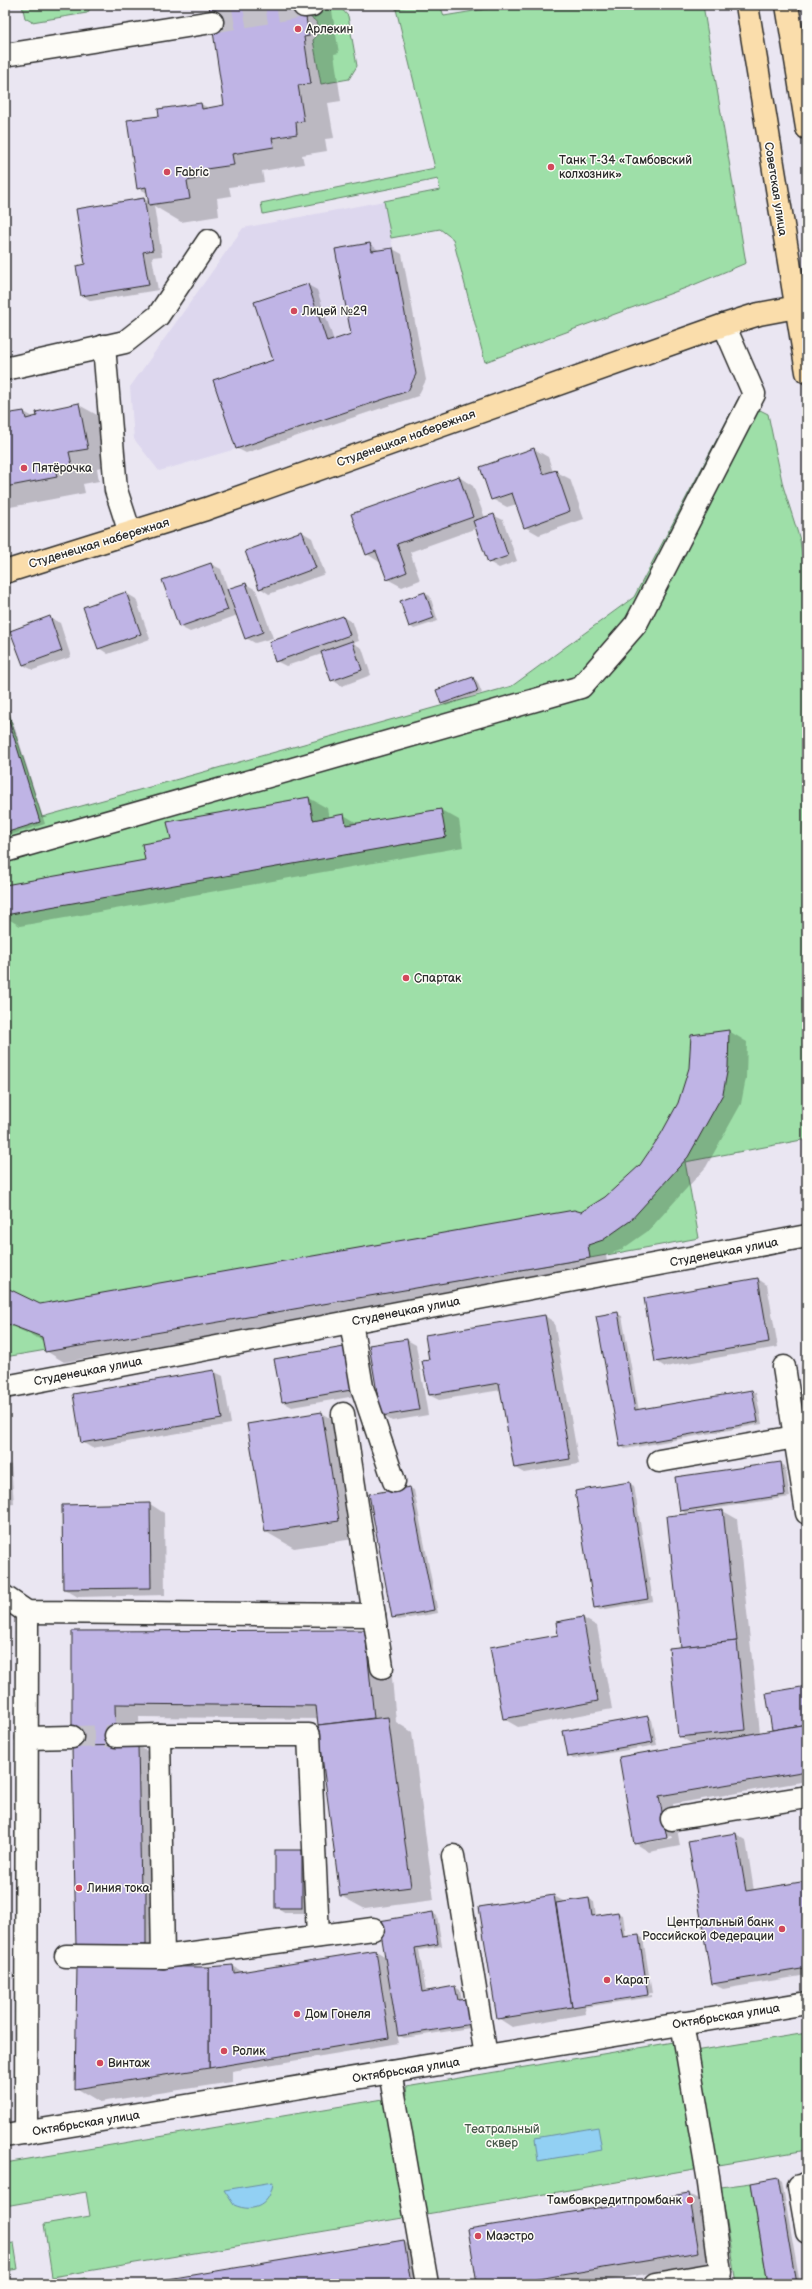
<svg xmlns="http://www.w3.org/2000/svg" width="812" height="2289" viewBox="0 0 812 2289" font-family="'Balsamiq Sans',sans-serif">
  <style>
    .built { fill: #ddd7ee }
    .green { fill: #9edfa8; stroke: #64856a }
    .water { fill: #92d0f3; stroke: #698ea3 }
    .shadow { fill: #0003; fill-rule: evenodd }
    .building { fill: #bfb4e5; stroke: #2b2b2b }
    .lines { fill: none; stroke-linecap: round; stroke-linejoin: round }
    .minor-tunnel { stroke: #c4c1ca; stroke-width: 22; stroke-dasharray: 22 11; stroke-linecap: butt }
    .minor-casing { stroke: #2b2b2b; stroke-width: 25 }
    .major-casing { stroke: #2b2b2b; stroke-width: 25 }
    .minor { stroke: #fdfcf7; stroke-width: 22 }
    .major { stroke: #faddab; stroke-width: 22 }
    .poi-dot { fill: #d1495b; stroke: #fdfcf7; stroke-width: 1.5 }
    .labels { text-anchor: middle; stroke-width: 3; stroke-linejoin: round; paint-order: stroke }
    .poi-label { font-size: 12px; fill: #2b2b2b; stroke: #fdfcf7; text-anchor: start }
    .street-label { font-size: 12px; fill: #2b2b2b; stroke: #fdfcf7 }
    .park-label { font-size: 12px; fill: #48584a; stroke: #fdfcf7 }
  </style>
  <rect width="100%" height="100%" fill="#eae6f2"/>
  <filter id="ink" filterUnits="userSpaceOnUse"><feTurbulence type="fractalNoise" baseFrequency=".025" numOctaves="2"/><feDisplacementMap in="SourceGraphic" scale="8" xChannelSelector="R" yChannelSelector="G"/><feConvolveMatrix kernelMatrix="1 2 1 2 8 2 1 2 1" color-interpolation-filters="sRGB"/></filter>
  <g filter="url(#ink)">
    <!-- built -->
    <polygon class="built" points="384,201 416,374 408,391 236,449 159,471 134,439 130,387 243,228"/>
    <!-- green -->
    <g class="green">
      <polygon points="22,5 93,5 87,13 32,22 25,18"/>
      <polygon points="412,5 440,5 444,16 510,5 703,5 746,263 691,286 485,362 453,239 440,229 391,238 384,201 440,190 438,179 263,214 261,203 435,168 396,9"/>
      <path d="M 340,7 L 348,16 L 357,66 L 349,79 L 321,84 L 313,40 C 322,32 320,21 309,17 L 308,13 Z"/>
      <polygon points="738,399 768,414 783,486 800,540 807,583 807,1139 685,1162 699,1238 590,1258 5,1357 5,702 42,817 512,686 634,597"/>
      <polygon points="807,2033 807,2150 52,2277 44,2224 90,2216 86,2192 5,2206 5,2163 407,2095 406,2087 674,2042 676,2054"/>
      <polygon points="751,2183 768,2284 737,2284 721,2187"/>
      <polygon points="14,2243 18,2269 5,2271 5,2244"/>
      <polygon points="86,2278 87,2284 68,2284 68,2281"/>
    </g>
    <!-- water -->
    <g class="water">
      <polygon points="598,2127 602,2150 538,2161 535,2138"/>
      <path d="M 273,2182 C 271,2204 255,2214 234,2205 L 224,2190 Z"/>
    </g>
    <!-- shadow -->
    <g class="shadow">
      <polygon points="210,5 331,5 339,53 334,54 341,101 328,103 334,138 325,139 327,151 302,155 304,164 262,171 264,182 229,187 231,196 217,198 219,216 181,222 154,206 162,256 152,257 158,290 91,301 82,295 86,265 144,199 150,202 149,194 138,188 160,116 201,104 210,109 226,106"/>
      <polygon points="370,244 380,251 393,249 402,254 426,380 418,396 246,453 236,448 308,285 317,290 334,341 352,335"/>
      <polygon points="79,405 108,421 116,464 97,468 99,481 83,484 85,493 5,508 5,415 24,412 35,418"/>
      <polygon points="534,449 548,457 553,472 555,471 570,479 584,519 539,535 525,527 517,504 507,507 492,499"/>
      <polygon points="459,477 473,486 485,518 493,515 503,520 517,561 499,568 489,562 477,528 410,552 420,580 402,587 387,579 381,563 367,554"/>
      <polygon points="302,532 312,538 325,574 269,594 260,588"/>
      <polygon points="211,564 221,569 228,590 246,584 256,590 273,638 255,643 246,638 238,615 190,632 180,627 163,581"/>
      <polygon points="126,593 136,599 150,639 108,654 99,648"/>
      <polygon points="425,593 430,596 438,621 414,629 410,626"/>
      <polygon points="343,617 353,623 359,641 353,643 362,648 371,675 342,686 332,680 322,654 286,666 276,661"/>
      <polygon points="50,618 60,623 71,657 33,670 23,665"/>
      <polygon points="473,678 477,681 482,693 446,706 442,703"/>
      <polygon points="5,697 45,824 5,837"/>
      <polygon points="309,798 327,808 329,818 344,815 359,824 441,810 459,820 463,847 20,926 5,917 5,886 146,861 172,840"/>
      <polygon points="729,1031 747,1042 746,1078 741,1104 706,1167 648,1231 621,1250 606,1255 608,1268 64,1362 46,1351 44,1341 5,1323 5,1288 39,1305 581,1213 606,1198 641,1165"/>
      <polygon points="758,1279 767,1285 778,1347 665,1367 656,1361"/>
      <polygon points="617,1314 622,1316 639,1411 752,1391 756,1393 762,1424 625,1449 621,1446"/>
      <polygon points="545,1316 554,1322 579,1464 524,1473 515,1468 501,1390 439,1400 429,1395 430,1361"/>
      <polygon points="407,1340 416,1345 428,1415 392,1421 382,1415"/>
      <polygon points="344,1348 354,1354 361,1395 292,1407 283,1402"/>
      <polygon points="213,1371 223,1376 231,1424 92,1448 82,1442"/>
      <polygon points="322,1413 350,1429 367,1537 294,1548 266,1532"/>
      <polygon points="5,1462 11,1465 14,1504 5,1505"/>
      <polygon points="780,1463 785,1466 790,1497 685,1513 681,1510"/>
      <polygon points="629,1483 634,1486 653,1601 600,1610 595,1607"/>
      <polygon points="410,1488 414,1490 438,1613 398,1620 393,1617"/>
      <polygon points="150,1504 164,1513 165,1595 78,1597 64,1589"/>
      <path d="M 723,1511 L 737,1519 L 760,1733 L 773,1731 L 767,1694 L 807,1687 L 807,1781 L 673,1804 L 680,1846 L 649,1852 L 635,1843 L 620,1757 L 694,1745 L 679,1736 L 682,1648 ZM 671,1836 L 672,1838 L 646,1843 L 646,1841 Z"/>
      <polygon points="583,1618 597,1626 612,1709 518,1727 504,1719 559,1636"/>
      <polygon points="365,1631 389,1645 396,1722 412,1732 434,1900 365,1909 341,1896 319,1719 139,1717 140,1747 162,1760 170,1958 100,1959 73,1632"/>
      <polygon points="648,1717 652,1720 657,1745 573,1759 569,1756"/>
      <polygon points="736,1834 746,1840 754,1891 807,1882 807,1975 723,1989 713,1984 689,1842"/>
      <polygon points="276,1851 302,1851 312,1857 312,1913 286,1913 276,1907"/>
      <polygon points="554,1896 565,1902 589,1899 594,1901 596,1916 618,1913 623,1915 626,1937 638,1936 643,1938 652,1993 585,2004 585,2006 652,1995 652,1997 585,2007 586,2014 512,2027 498,2018"/>
      <polygon points="433,1913 437,1916 442,1946 419,1950 426,1992 455,1987 460,1990 462,2001 476,2027 404,2038 397,2035 399,2043 232,2071 232,2082 100,2102 76,2088 209,1968 233,1966 243,1972 376,1951 386,1957"/>
      <polygon points="778,2179 782,2182 800,2284 769,2284"/>
      <polygon points="689,2194 707,2204 717,2262 586,2284 478,2284"/>
      <polygon points="403,2241 421,2252 427,2284 144,2284"/>
    </g>
    <!-- building -->
    <g class="building">
      <polygon points="209,5 304,5 309,36 304,37 311,84 298,85 304,121 296,122 297,134 272,138 274,147 232,154 234,165 199,170 201,178 187,181 190,199 149,205 146,187 137,189 127,120 159,116 158,109 201,103 202,109 224,105"/>
      <polygon points="144,198 153,250 143,252 149,285 81,296 76,266 85,264 76,209"/>
      <polygon points="370,243 372,251 393,248 416,374 408,391 236,449 213,380 273,360 254,302 308,284 327,342 351,334 335,249"/>
      <polygon points="79,403 88,449 69,452 72,465 55,468 57,477 5,487 5,414 24,411 26,419 37,416 36,412"/>
      <polygon points="534,448 543,474 556,470 570,511 524,528 512,493 491,500 480,467"/>
      <polygon points="459,476 473,517 397,544 407,572 387,580 376,551 366,555 351,514"/>
      <polygon points="494,514 508,556 488,563 473,521"/>
      <polygon points="302,531 316,568 259,589 245,551"/>
      <polygon points="211,563 228,610 179,627 162,580"/>
      <polygon points="246,583 263,632 245,639 227,589"/>
      <polygon points="126,592 141,634 98,649 83,607"/>
      <polygon points="425,592 434,618 409,627 400,601"/>
      <polygon points="50,616 62,651 23,665 10,631"/>
      <polygon points="343,616 350,635 275,662 269,642"/>
      <polygon points="352,641 362,670 331,681 321,652"/>
      <polygon points="473,677 478,691 441,704 436,690"/>
      <polygon points="5,708 40,822 5,833"/>
      <polygon points="309,797 313,820 344,814 346,825 441,809 446,837 5,915 5,885 145,860 142,844 171,839 167,822"/>
      <polygon points="729,1030 728,1067 723,1094 688,1157 630,1221 603,1240 588,1245 590,1258 45,1352 42,1337 5,1323 5,1287 40,1304 574,1210 581,1212 605,1197 640,1165 661,1134 678,1103 689,1068 691,1035"/>
      <polygon points="758,1278 769,1342 655,1362 644,1298"/>
      <polygon points="618,1312 635,1410 752,1390 758,1422 620,1447 596,1316"/>
      <polygon points="545,1315 570,1459 514,1468 499,1383 429,1395 422,1361 429,1360 425,1335"/>
      <polygon points="407,1339 419,1410 381,1416 369,1345"/>
      <polygon points="344,1347 351,1390 282,1402 274,1359"/>
      <polygon points="214,1370 222,1419 81,1443 73,1394"/>
      <polygon points="322,1412 339,1521 265,1532 247,1424"/>
      <polygon points="781,1462 785,1495 680,1511 675,1477"/>
      <polygon points="630,1482 648,1599 594,1608 575,1491"/>
      <polygon points="410,1487 434,1610 392,1618 369,1494"/>
      <polygon points="150,1503 151,1588 63,1589 62,1505"/>
      <polygon points="723,1510 737,1641 681,1647 667,1516"/>
      <polygon points="583,1617 598,1701 503,1719 490,1647 558,1635 556,1622"/>
      <polygon points="365,1630 374,1718 318,1725 316,1706 115,1704 116,1746 72,1746 72,1631"/>
      <polygon points="737,1641 746,1730 678,1737 669,1648"/>
      <polygon points="807,1686 807,1724 772,1730 766,1693"/>
      <polygon points="648,1716 653,1742 568,1757 563,1731"/>
      <polygon points="388,1717 411,1887 340,1896 318,1725"/>
      <polygon points="807,1724 807,1771 659,1796 667,1838 634,1844 619,1757"/>
      <polygon points="138,1745 141,1890 146,1890 146,1945 76,1946 72,1746"/>
      <polygon points="736,1833 746,1891 807,1881 807,1968 712,1984 688,1841"/>
      <rect x="275" y="1850" width="27" height="58"/>
      <polygon points="554,1895 572,2007 497,2019 479,1907"/>
      <polygon points="589,1898 592,1916 618,1912 623,1937 639,1935 648,1995 572,2007 556,1903"/>
      <polygon points="433,1912 438,1944 415,1948 422,1992 455,1986 458,2000 468,1999 472,2024 398,2036 379,1921"/>
      <polygon points="376,1950 389,2038 209,2068 209,1967 233,1965 234,1973"/>
      <polygon points="77,1966 209,1967 209,2068 75,2089"/>
      <polygon points="778,2178 796,2284 768,2284 751,2183"/>
      <polygon points="689,2193 699,2252 508,2284 477,2284 468,2229"/>
      <polygon points="404,2240 411,2284 138,2284"/>
    </g>
    <g class="lines">
      <!-- minor-tunnel -->
      <g class="minor-tunnel">
        <polyline points="212,22 304,6"/>
        <polyline points="72,1737 116,1736"/>
      </g>
      <defs>
        <g id="minor">
          <polyline points="304,6 312,5"/>
          <polyline points="5,55 212,22"/>
          <polyline points="104,346 116,490 130,533"/>
          <polyline points="5,369 125,342 158,316 208,241"/>
          <polyline points="5,851 581,687 636,624 754,394 724,325"/>
          <polyline points="351,1322 362,1387 394,1481"/>
          <polyline points="784,1367 807,1513"/>
          <polyline points="5,1387 807,1236"/>
          <polyline points="343,1414 382,1667"/>
          <polyline points="659,1461 795,1437"/>
          <polyline points="5,1597 27,1612 374,1615"/>
          <polyline points="116,1736 159,1735"/>
          <polyline points="27,1738 72,1737"/>
          <polyline points="672,1819 807,1797"/>
          <polyline points="453,1856 486,2056"/>
          <polyline points="66,1956 163,1957 373,1929"/>
          <polyline points="163,1957 159,1735 309,1735 318,1936"/>
          <polyline points="390,2072 427,2284"/>
          <polyline points="26,2133 27,1612"/>
          <polyline points="5,2136 807,2003"/>
          <polyline points="799,2186 807,2232"/>
          <polyline points="656,2284 721,2273 708,2176 682,2023"/>
        </g>
        <g id="major">
          <polyline points="747,5 807,372"/>
          <polyline points="787,5 807,128"/>
          <polyline points="5,572 206,509 724,325 759,314 807,305"/>
        </g>
      </defs>
      <!-- minor casing -->
      <use href="#minor" class="minor-casing"/>
      <!-- major casing -->
      <use href="#major" class="major-casing"/>
      <!-- minor -->
      <use href="#minor" class="minor"/>
      <!-- major -->
      <use href="#major" class="major"/>
    </g>
  </g>
  <!-- markers -->
  <g class="poi-dot">
    <circle cx="298" cy="29" r="4"/>
    <circle cx="551" cy="167" r="4"/>
    <circle cx="167" cy="172" r="4"/>
    <circle cx="294" cy="311" r="4"/>
    <circle cx="24" cy="468" r="4"/>
    <circle cx="406" cy="978" r="4"/>
    <circle cx="79" cy="1888" r="4"/>
    <circle cx="782" cy="1929" r="4"/>
    <circle cx="607" cy="1980" r="4"/>
    <circle cx="297" cy="2014" r="4"/>
    <circle cx="224" cy="2051" r="4"/>
    <circle cx="100" cy="2063" r="4"/>
    <circle cx="690" cy="2200" r="4"/>
    <circle cx="478" cy="2236" r="4"/>
  </g>
  <g class="labels">
    <!-- poi labels -->
    <g class="poi-label">
      <text x="306" y="33">Арлекин</text>
      <text x="559" y="164">Танк Т-34 «Тамбовский<tspan x="559" dy="14">колхозник»</tspan></text>
      <text x="175" y="176">Fabric</text>
      <text x="302" y="315">Лицей №29</text>
      <text x="32" y="472">Пятёрочка</text>
      <text x="414" y="982">Спартак</text>
      <text x="87" y="1892">Линия тока</text>
      <text x="774" y="1926" text-anchor="end">Центральный банк<tspan x="774" dy="14">Российской Федерации</tspan></text>
      <text x="615" y="1984">Карат</text>
      <text x="305" y="2018">Дом Гонеля</text>
      <text x="232" y="2055">Ролик</text>
      <text x="108" y="2067">Винтаж</text>
      <text x="682" y="2204" text-anchor="end">Тамбовкредитпромбанк</text>
      <text x="486" y="2240">Маэстро</text>
    </g>
    <!-- street labels -->
    <g class="street-label">
      <text transform="translate(776 189) rotate(81)" y="4">Советская улица</text>
      <text transform="translate(406 438) rotate(-20)" y="4">Студенецкая набережная</text>
      <text transform="translate(99 543) rotate(-17)" y="4">Студенецкая набережная</text>
      <text transform="translate(724 1252) rotate(-11)" y="4">Студенецкая улица</text>
      <text transform="translate(406 1311) rotate(-11)" y="4">Студенецкая улица</text>
      <text transform="translate(88 1371) rotate(-11)" y="4">Студенецкая улица</text>
      <text transform="translate(726 2016) rotate(-9)" y="4">Октябрьская улица</text>
      <text transform="translate(406 2070) rotate(-9)" y="4">Октябрьская улица</text>
      <text transform="translate(86 2123) rotate(-9)" y="4">Октябрьская улица</text>
    </g>
    <!-- park labels -->
    <g class="park-label">
      <text x="502" y="2133">Театральный<tspan x="502" dy="14">сквер</tspan></text>
    </g>
  </g>
  <!-- margin -->
  <rect width="812" height="2289" fill="none" stroke="#fdfcf7" stroke-width="20"/>
  <rect x="10" y="10" width="792" height="2269" fill="none" stroke="#2b2b2b" stroke-width="1.5" filter="url(#ink)"/>
</svg>
